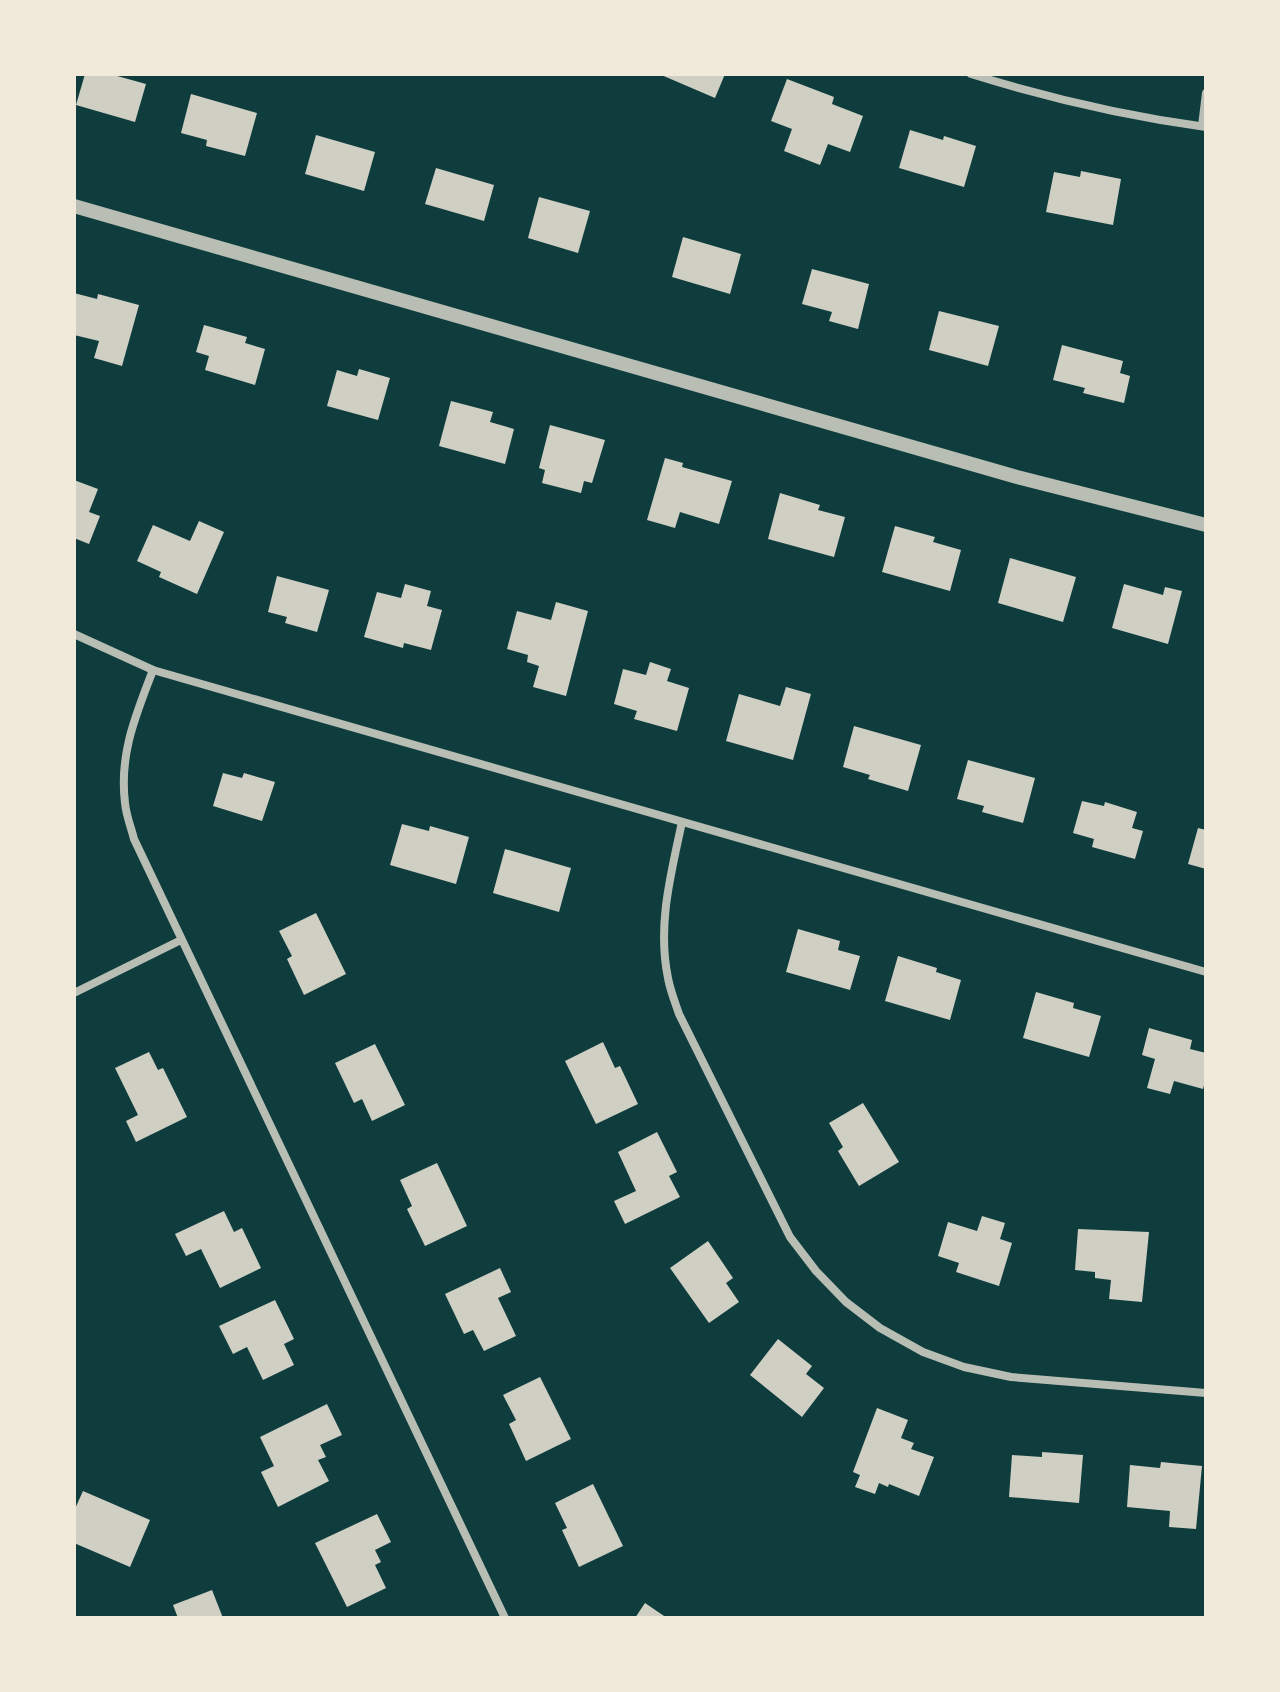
<svg xmlns="http://www.w3.org/2000/svg" width="1280" height="1692" viewBox="0 0 1280 1692" font-family="Figtree,sans-serif">
  <style>
    .building { fill: #cfcfc3 }
    .lines { fill: none; stroke-linecap: round; stroke-linejoin: round }
    .minor { stroke: #b8beb3; stroke-width: 8 }
    .tertiary { stroke: #b8beb3; stroke-width: 14 }
  </style>
  <rect width="100%" height="100%" fill="#0f3d3e"/>
  <!-- building -->
  <g class="building">
    <polygon points="85,74 110,74 146,84 135,122 76,105"/>
    <polygon points="659,74 725,74 715,98"/>
    <polygon points="787,79 834,97 832,104 863,116 850,152 828,144 820,165 784,151 792,129 771,121"/>
    <polygon points="191,94 257,113 245,156 206,146 207,140 181,133"/>
    <polygon points="910,130 943,140 944,136 976,146 964,187 899,168"/>
    <polygon points="316,135 375,152 364,191 305,174"/>
    <polygon points="436,168 494,185 484,221 425,204"/>
    <polygon points="1081,171 1121,179 1113,225 1046,212 1054,172 1080,177"/>
    <polygon points="539,197 590,211 578,253 528,238"/>
    <polygon points="683,237 741,254 730,294 672,277"/>
    <polygon points="812,269 869,284 858,329 829,321 832,312 802,304"/>
    <polygon points="74,293 97,299 98,294 139,305 122,366 94,358 99,341 74,335"/>
    <polygon points="939,311 999,326 988,366 929,350"/>
    <polygon points="204,325 247,337 245,343 265,349 255,385 205,370 209,356 196,352"/>
    <polygon points="1062,345 1123,361 1120,373 1130,376 1124,403 1083,393 1085,388 1053,380"/>
    <polygon points="359,369 390,378 378,420 327,406 337,370 357,376"/>
    <polygon points="451,401 493,412 490,422 514,429 505,464 439,446"/>
    <polygon points="550,425 605,440 592,483 584,481 581,493 542,483 545,470 539,468"/>
    <polygon points="665,458 683,463 682,467 732,481 719,524 680,512 675,528 647,520"/>
    <polygon points="74,480 98,489 89,512 100,516 89,544 74,538"/>
    <polygon points="780,493 820,505 818,510 845,517 834,557 768,539"/>
    <polygon points="199,521 224,532 197,594 159,577 161,572 137,561 153,525 190,541"/>
    <polygon points="895,526 935,537 933,542 961,550 950,591 882,572"/>
    <polygon points="1010,558 1076,577 1063,622 998,603"/>
    <polygon points="277,576 329,590 317,632 285,623 287,617 268,612"/>
    <polygon points="405,584 431,591 427,606 442,610 431,650 404,643 403,648 364,637 377,592 401,598"/>
    <polygon points="1124,584 1163,595 1165,587 1182,591 1168,644 1112,628"/>
    <polygon points="556,602 588,611 566,696 533,687 539,666 527,662 528,655 507,649 517,611 551,620"/>
    <polygon points="650,662 671,669 667,681 689,688 677,731 634,719 637,711 614,704 623,669 646,675"/>
    <polygon points="786,687 811,694 793,760 726,741 739,694 780,706"/>
    <polygon points="854,726 921,745 908,791 868,779 870,775 843,767"/>
    <polygon points="968,760 1035,778 1023,823 982,812 984,806 957,799"/>
    <polygon points="223,773 242,778 244,773 275,782 262,821 213,806"/>
    <polygon points="1082,801 1104,806 1105,802 1137,812 1132,828 1143,831 1135,859 1092,847 1094,839 1073,833"/>
    <polygon points="402,824 429,831 430,826 469,837 456,884 390,865"/>
    <polygon points="1198,828 1206,830 1206,869 1188,864"/>
    <polygon points="505,849 571,868 559,912 493,893"/>
    <polygon points="316,913 346,974 304,995 287,959 292,956 279,931"/>
    <polygon points="798,929 840,941 838,950 860,956 850,990 786,972"/>
    <polygon points="898,956 937,968 936,972 961,980 950,1020 885,1001"/>
    <polygon points="1036,992 1074,1003 1073,1008 1101,1016 1089,1057 1023,1038"/>
    <polygon points="1149,1028 1192,1040 1190,1049 1206,1053 1206,1078 1203,1089 1174,1081 1170,1094 1147,1088 1155,1059 1142,1055"/>
    <polygon points="603,1042 615,1068 620,1066 638,1104 596,1124 565,1061"/>
    <polygon points="375,1044 405,1105 372,1121 362,1099 354,1103 335,1063"/>
    <polygon points="149,1052 158,1070 163,1068 187,1117 136,1142 126,1121 138,1115 115,1068"/>
    <polygon points="863,1103 899,1162 859,1186 838,1151 843,1147 829,1123"/>
    <polygon points="657,1132 677,1172 669,1176 680,1197 625,1224 614,1201 636,1191 618,1152"/>
    <polygon points="437,1163 467,1226 425,1246 407,1209 412,1206 400,1180"/>
    <polygon points="224,1211 234,1232 242,1228 261,1268 220,1288 201,1249 186,1256 175,1234"/>
    <polygon points="982,1216 1005,1223 1000,1239 1012,1243 999,1286 956,1272 959,1263 938,1256 948,1222 977,1231"/>
    <polygon points="1078,1229 1149,1232 1142,1302 1109,1299 1111,1280 1095,1278 1095,1272 1075,1270"/>
    <polygon points="708,1241 733,1278 726,1283 739,1302 709,1323 670,1268"/>
    <polygon points="500,1268 511,1292 498,1298 516,1336 484,1351 473,1330 464,1334 445,1294"/>
    <polygon points="275,1300 294,1339 284,1344 294,1365 263,1380 247,1347 233,1354 219,1326"/>
    <polygon points="778,1339 812,1366 806,1374 824,1388 802,1417 750,1375"/>
    <polygon points="540,1377 571,1439 526,1461 509,1424 516,1420 503,1395"/>
    <polygon points="327,1404 342,1435 320,1445 326,1457 318,1460 329,1481 278,1507 261,1472 274,1466 260,1437"/>
    <polygon points="877,1408 908,1420 901,1438 914,1443 911,1449 934,1457 919,1496 889,1484 888,1487 879,1483 875,1494 855,1487 860,1475 853,1472"/>
    <polygon points="1042,1452 1083,1455 1079,1503 1009,1497 1012,1455 1042,1457"/>
    <polygon points="1161,1462 1202,1466 1196,1529 1169,1527 1170,1511 1127,1507 1130,1465 1160,1468"/>
    <polygon points="593,1484 623,1546 579,1567 562,1530 567,1528 555,1503"/>
    <polygon points="83,1491 150,1520 130,1567 74,1543 74,1511"/>
    <polygon points="377,1514 391,1542 375,1550 381,1562 375,1565 386,1588 347,1607 315,1543"/>
    <polygon points="212,1590 223,1618 178,1618 173,1605"/>
    <polygon points="645,1603 667,1618 635,1618"/>
  </g>
  <g class="lines">
    <!-- minor -->
    <g class="minor">
      <path d="M 971,74 C 1048,98 1126,116 1206,127"/>
      <polyline points="1202,126 1206,93"/>
      <polyline points="74,634 153,670 1206,972"/>
      <path d="M 153,670 C 136,715 119,753 125,803 C 126,815 131,827 134,839 L 505,1618"/>
      <path d="M 682,822 C 671,874 657,925 668,978 C 670,990 675,1002 679,1014 L 790,1237 L 816,1271 L 846,1302 L 880,1328 L 923,1352 L 964,1367 L 1011,1377 L 1206,1393"/>
      <polyline points="74,993 181,940"/>
    </g>
    <!-- tertiary -->
    <polyline class="tertiary" points="74,206 1017,477 1206,525"/>
  </g>
  <!-- border -->
  <rect width="1280" height="1692" fill="none" stroke="#f1e9da" stroke-width="152"/>
</svg>
